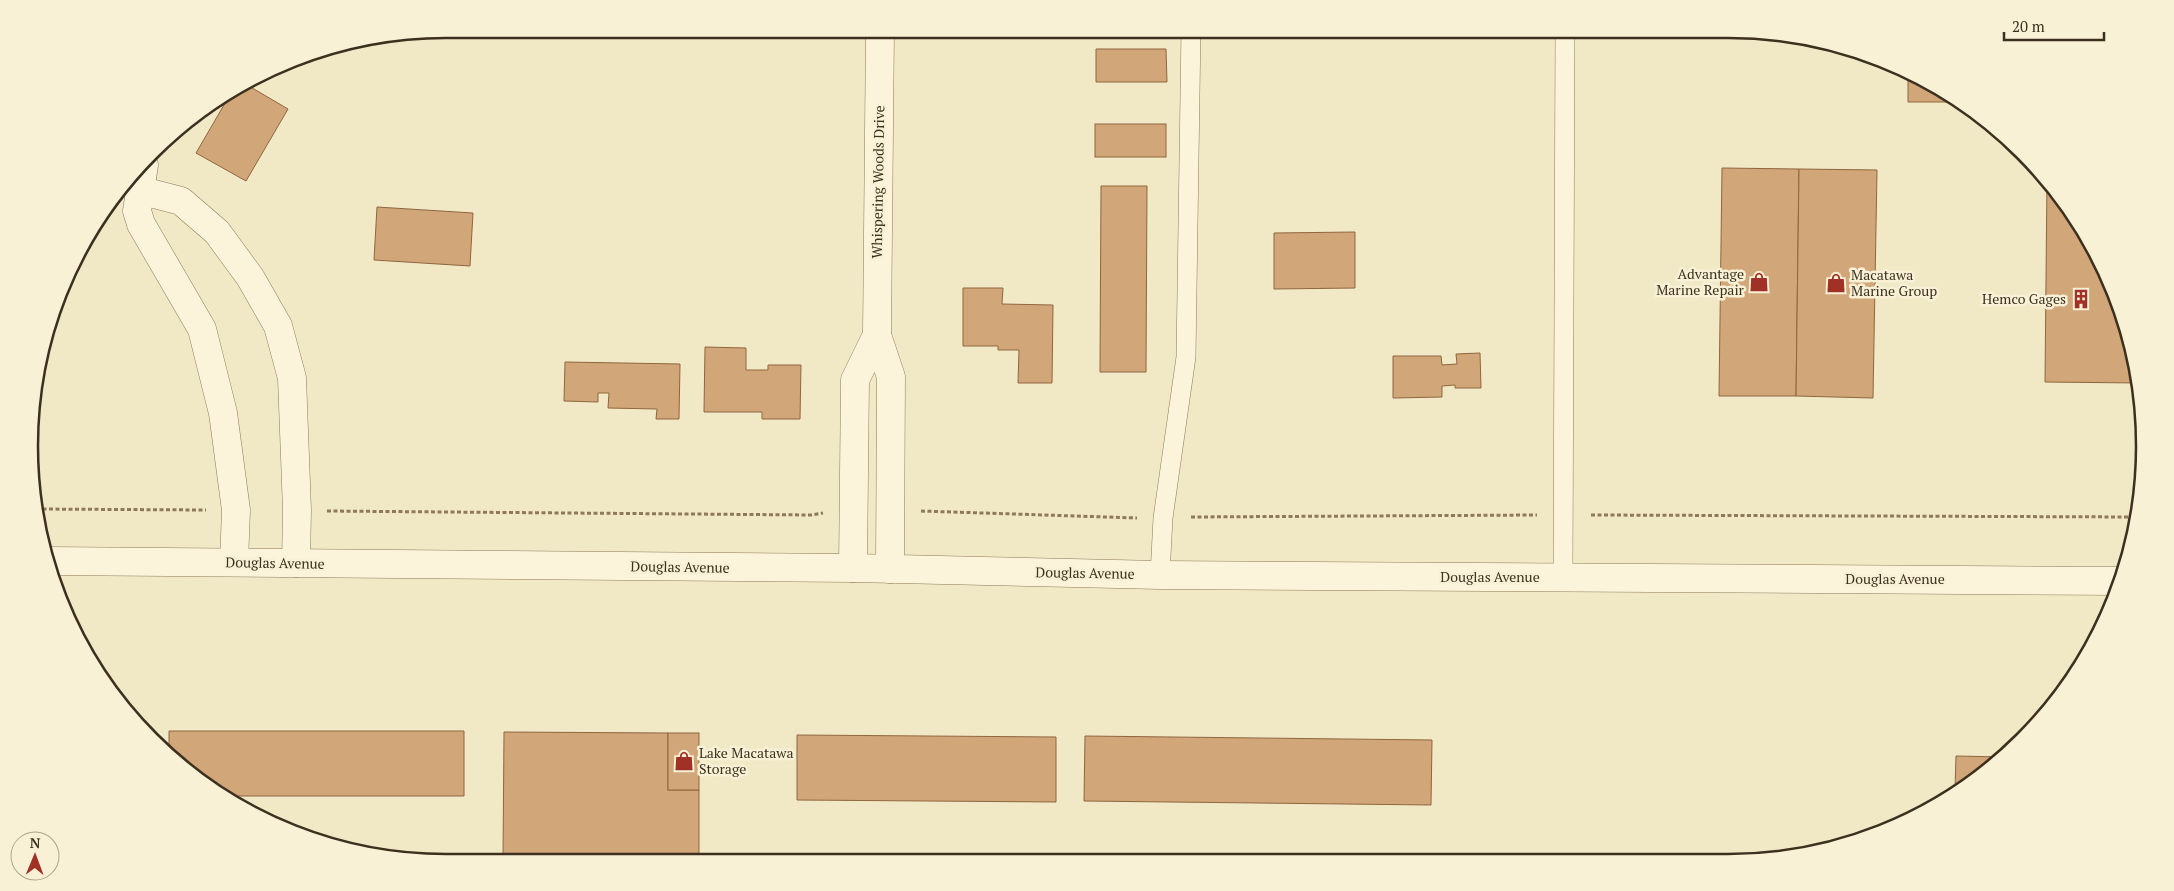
<svg xmlns="http://www.w3.org/2000/svg" width="2174" height="891" viewBox="0 0 2174 891" font-family="'PT Serif',serif">
  <style>
    .building { fill: #d1a679; stroke: #8f663e }
    .lines { fill: none; stroke-linecap: round; stroke-linejoin: round }
    .service-casing { stroke: #8e7a5a; stroke-width: 20 }
    .minor-casing { stroke: #8e7a5a; stroke-width: 29 }
    .tertiary-casing { stroke: #8e7a5a; stroke-width: 29 }
    .path { stroke: #8e7a5a; stroke-width: 3; stroke-dasharray: 4 2.5; stroke-linecap: butt }
    .service { stroke: #fbf4da; stroke-width: 19 }
    .minor { stroke: #fbf4da; stroke-width: 28 }
    .tertiary { stroke: #fbf4da; stroke-width: 28 }
    .labels { text-anchor: middle; stroke-width: 5; stroke-linejoin: round; paint-order: stroke }
    .street-label { font-size: 14px; fill: #3d301f; stroke: #f8f1d6 }
    .poi-label { font-size: 14px; fill: #3d301f; stroke: #f8f1d6; text-anchor: end }
    .rim { fill: none; stroke: #3d301f; stroke-width: 2.5 }
  </style>
  <rect width="100%" height="100%" fill="#f1e8c6"/>
  <!-- building -->
  <g class="building">
    <polygon points="1096,49 1166,49 1167,82 1096,82"/>
    <polygon points="1908,71 1937,84 1961,102 1908,102"/>
    <polygon points="242,82 288,109 246,181 196,153 235,86"/>
    <rect x="1095" y="124" width="71" height="33"/>
    <polygon points="1722,168 1799,169 1796,396 1719,396"/>
    <polygon points="1799,169 1877,170 1873,398 1796,396"/>
    <polygon points="2047,179 2059,192 2102,261 2131,337 2138,383 2045,382"/>
    <polygon points="1101,186 1147,186 1146,372 1100,372"/>
    <polygon points="377,207 473,213 470,266 374,260"/>
    <polygon points="1355,232 1355,288 1274,289 1274,233"/>
    <polygon points="963,288 1003,288 1002,304 1053,305 1052,383 1018,383 1019,350 998,350 998,346 963,346"/>
    <polygon points="705,347 746,348 746,370 768,370 768,365 801,365 800,419 762,419 762,412 704,412"/>
    <polygon points="1480,353 1481,388 1455,388 1455,385 1442,386 1442,397 1393,398 1393,356 1441,356 1442,365 1457,364 1456,354"/>
    <polygon points="565,362 680,364 679,419 656,419 657,409 608,408 609,393 598,393 598,402 564,401"/>
    <polygon points="169,731 464,731 464,796 229,796 192,776 169,752"/>
    <polygon points="504,732 668,733 668,790 699,790 699,859 503,857"/>
    <rect x="668" y="733" width="31" height="57"/>
    <polygon points="797,735 1056,737 1056,802 797,800"/>
    <polygon points="1085,736 1432,740 1431,805 1084,801"/>
    <polygon points="1956,756 2005,757 1955,789"/>
  </g>
  <g class="lines">
    <defs>
      <g id="service">
        <polyline points="1160,575 1163,518 1186,357 1191,29"/>
        <polyline points="1563,577 1565,29"/>
      </g>
      <g id="minor">
        <polyline points="880,29 877,335 891,377 890,569"/>
        <polyline points="144,165 137,211 141,224 202,329 223,413 236,510 234,562"/>
        <polyline points="129,183 139,190 181,201 217,232 250,277 278,326 292,378 297,510 296,563"/>
        <polyline points="853,568 855,380 877,335"/>
      </g>
      <polyline id="tertiary" points="47,561 853,568 1160,575 2122,581"/>
    </defs>
    <!-- service casing -->
    <use href="#service" class="service-casing"/>
    <!-- minor casing -->
    <use href="#minor" class="minor-casing"/>
    <!-- tertiary casing -->
    <use href="#tertiary" class="tertiary-casing"/>
    <!-- path -->
    <g class="path">
      <polyline points="36,509 206,510"/>
      <polyline points="327,511 811,515 823,513"/>
      <polyline points="921,511 1137,518"/>
      <polyline points="1591,515 2138,517"/>
      <polyline points="1191,517 1537,515"/>
    </g>
    <!-- service -->
    <use href="#service" class="service"/>
    <!-- minor -->
    <use href="#minor" class="minor"/>
    <!-- tertiary -->
    <use href="#tertiary" class="tertiary"/>
  </g>
  <!-- icons -->
  <defs>
    <symbol id="shop-bare" viewBox="-9 -9 18 18"><path d="M-5-2.5h2.3a2.7 3.5 0 0 1 5.4 0H5L5.5 6h-11ZM-1.5-2.5h3a1.5 2.3 0 0 0-3 0Z" fill="#a13126" stroke="#f8f1d6" stroke-width="2.5" paint-order="stroke"/></symbol>
    <symbol id="building-bare" viewBox="-9 -9 18 18"><path d="M-4-6H4V6H1V3H-1V6H-4ZM-2.5-4.3h1.7v1.8h-1.7ZM.8-4.3h1.7v1.8H.8ZM-2.5-1h1.7V.8h-1.7ZM.8-1h1.7V.8H.8Z" fill="#a13126" stroke="#f8f1d6" stroke-width="2.5" paint-order="stroke"/></symbol>
  </defs>
  <g fill-rule="evenodd">
    <use href="#shop-bare" x="1745" y="268" width="28" height="28"/>
    <use href="#shop-bare" x="1822" y="269" width="28" height="28"/>
    <use href="#building-bare" x="2067" y="285" width="28" height="28"/>
    <use href="#shop-bare" x="670" y="747" width="28" height="28"/>
  </g>
  <g class="labels">
    <!-- street labels -->
    <g class="street-label">
      <text transform="translate(878 182) rotate(-89)" y="5">Whispering Woods Drive</text>
      <text transform="translate(275 563) rotate(1)" y="5">Douglas Avenue</text>
      <text transform="translate(680 567) rotate(1)" y="5">Douglas Avenue</text>
      <text transform="translate(1085 573) rotate(1)" y="5">Douglas Avenue</text>
      <text x="1490" y="582">Douglas Avenue</text>
      <text x="1895" y="584">Douglas Avenue</text>
    </g>
    <!-- poi labels -->
    <g class="poi-label">
      <text x="1744" y="279">Advantage<tspan x="1744" dy="16">Marine Repair</tspan></text>
      <text x="1851" y="280" text-anchor="start">Macatawa<tspan x="1851" dy="16">Marine Group</tspan></text>
      <text x="2066" y="304">Hemco Gages</text>
      <text x="699" y="758" text-anchor="start">Lake Macatawa<tspan x="699" dy="16">Storage</tspan></text>
    </g>
  </g>
  <!-- crop -->
  <path d="M0 0H2174V891H0ZM446 38H1728A408 408 0 0 1 2136 446V446A408 408 0 0 1 1728 854H446A408 408 0 0 1 38 446V446A408 408 0 0 1 446 38Z" fill="#f8f1d6" fill-rule="evenodd"/>
  <path class="rim" d="M446 38H1728A408 408 0 0 1 2136 446V446A408 408 0 0 1 1728 854H446A408 408 0 0 1 38 446V446A408 408 0 0 1 446 38Z"/>
  <!-- north arrow -->
  <g transform="translate(35 856) rotate(1)"><circle r="24" fill="#f8f1d6" stroke="#ada48d"/>
  <path d="M0-4L9 19L0 12L-9 19Z" fill="#a13126"/>
  <text y="-8" font-size="14" font-weight="bold" text-anchor="middle" fill="#3d301f">N</text>
  </g>
  <!-- scale -->
  <path d="M2004 32v8h100v-8" fill="none" stroke="#3d301f" stroke-width="2.5"/>
  <text x="2012" y="32" font-size="15" fill="#3d301f" stroke="#f8f1d6" stroke-width="4" paint-order="stroke">20 m</text>
</svg>
